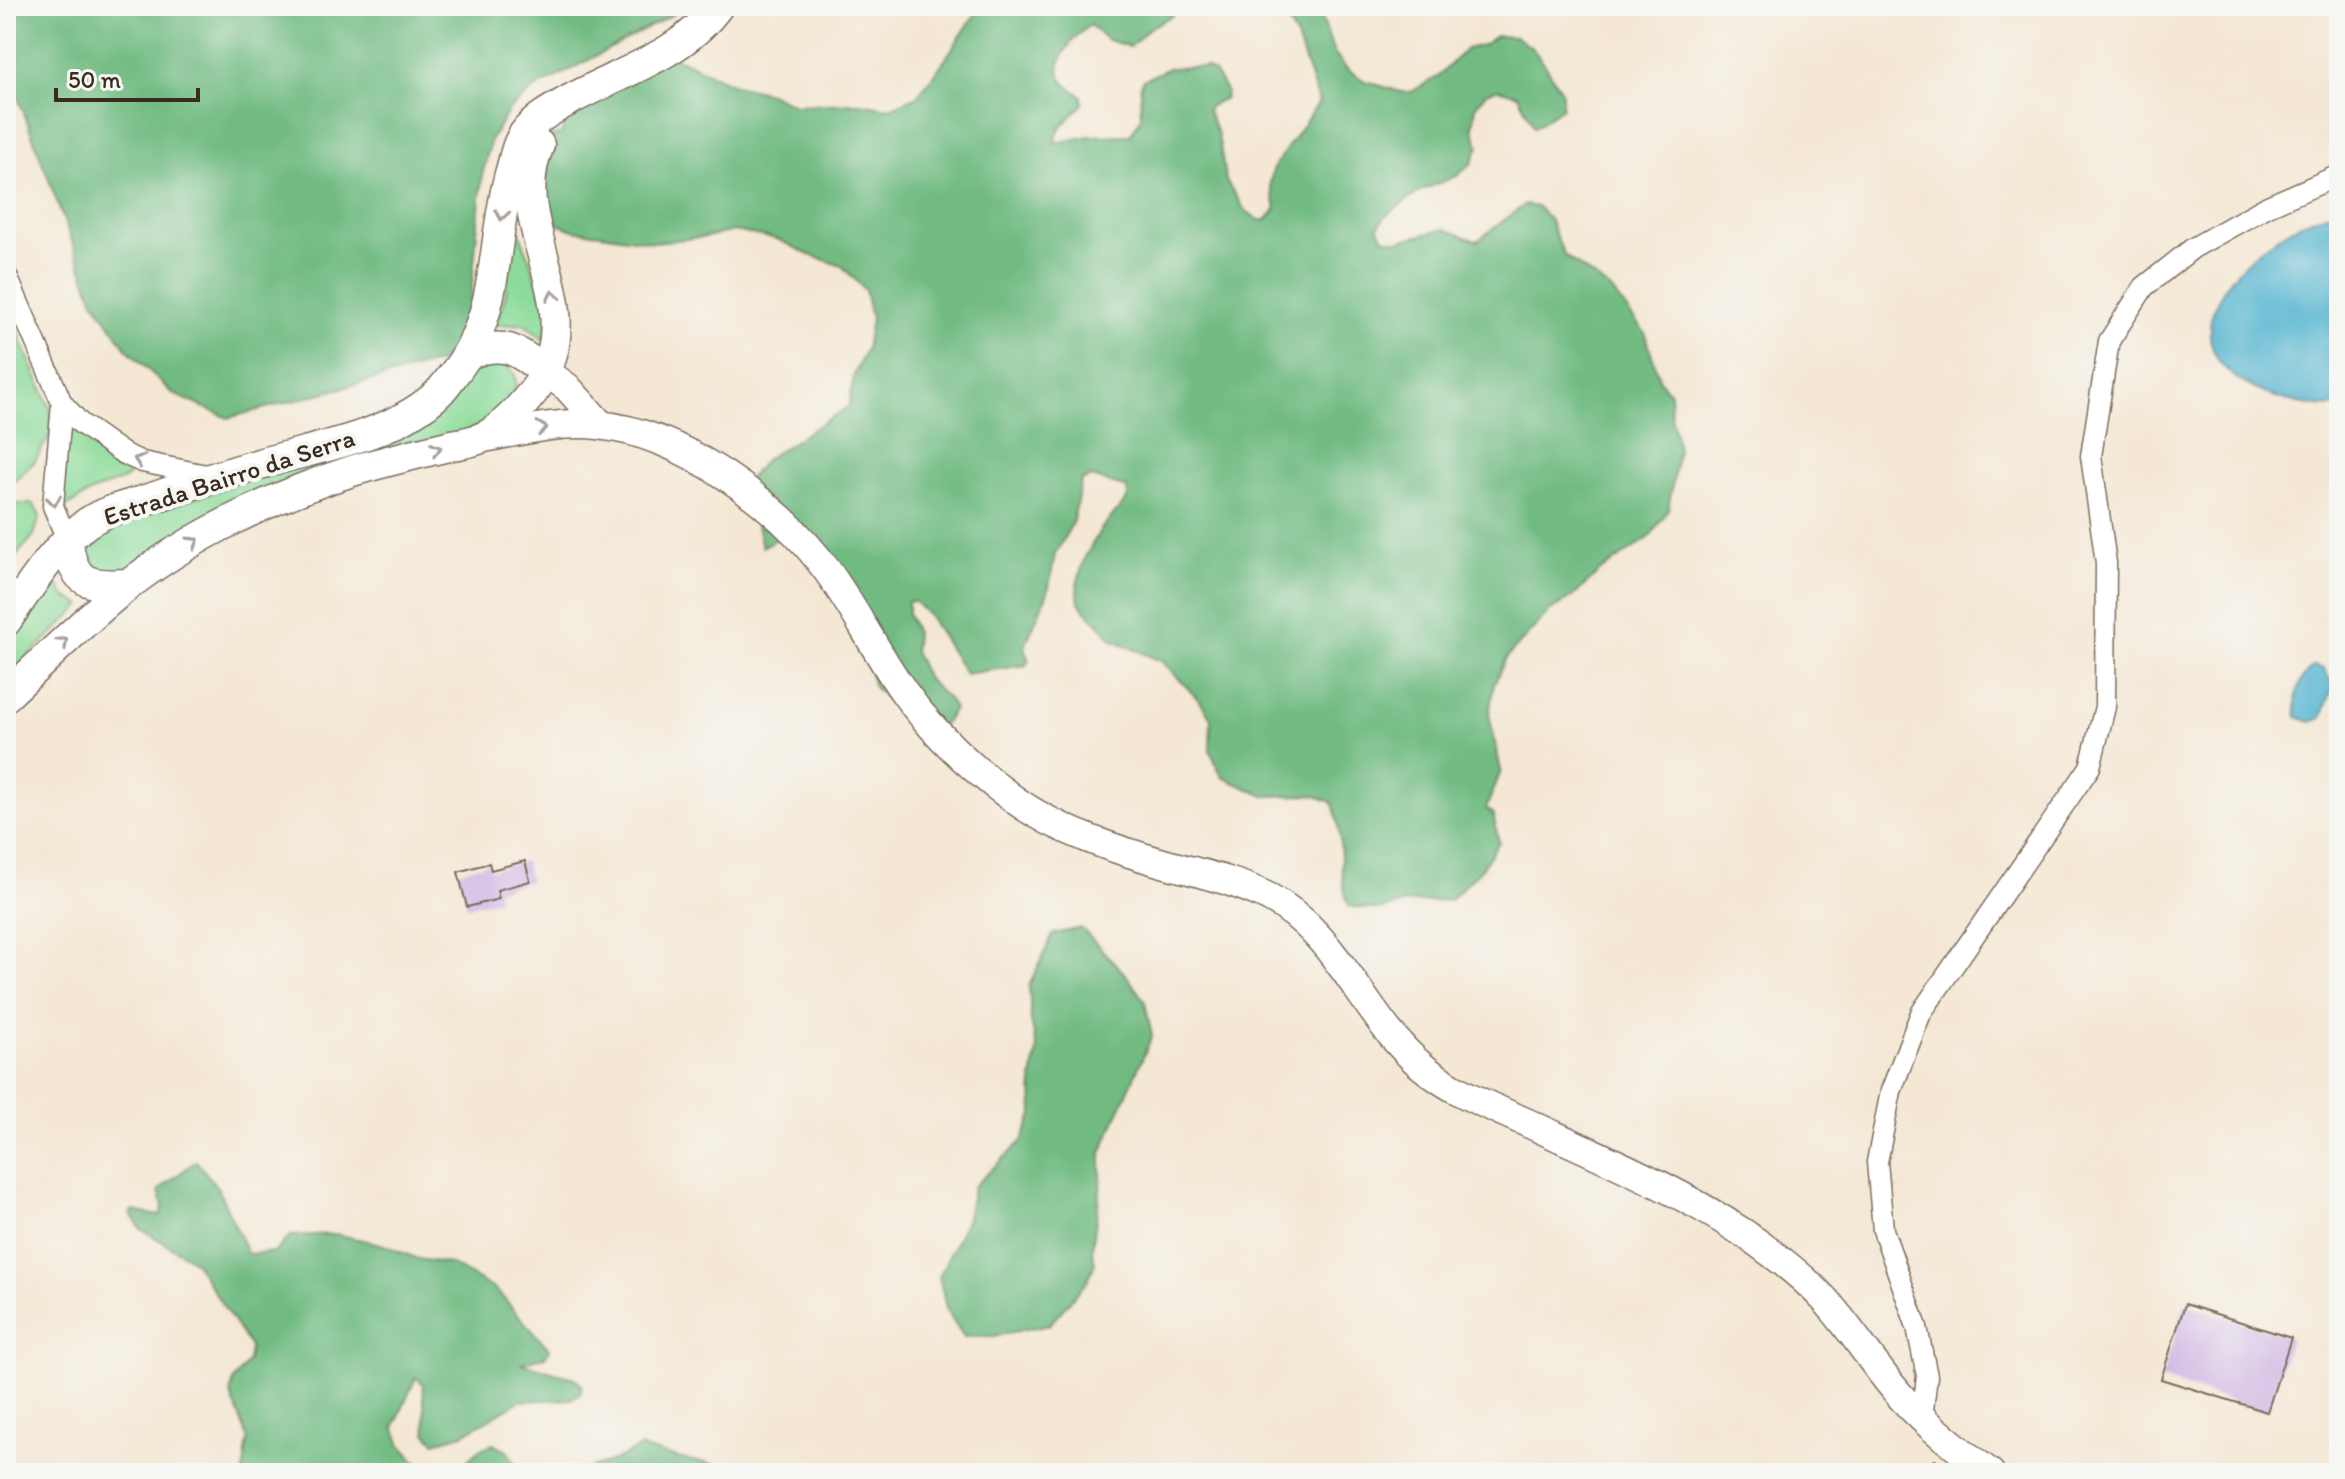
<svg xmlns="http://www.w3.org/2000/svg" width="2345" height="1479" viewBox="0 0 2345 1479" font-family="Itim,sans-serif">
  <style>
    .green { fill: #8cdb9a; stroke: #64825c; stroke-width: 2 }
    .forest { fill: #71bb82; stroke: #567250; stroke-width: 2 }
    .water { fill: #52b4d0; stroke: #466f77; stroke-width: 2 }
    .building { fill: #ceb3e3 }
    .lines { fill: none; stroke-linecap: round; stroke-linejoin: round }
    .minor-casing { stroke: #7c6c5d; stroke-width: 23 }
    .secondary-casing { stroke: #7c6c5d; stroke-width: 31 }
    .primary-casing { stroke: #7c6c5d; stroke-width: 33 }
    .path { stroke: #7c6c5d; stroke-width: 3; stroke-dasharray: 6 6; stroke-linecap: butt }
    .minor { stroke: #fff; stroke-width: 20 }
    .secondary { stroke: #fff; stroke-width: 28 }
    .primary { stroke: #fff; stroke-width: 30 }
    .oneway { stroke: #a79f9a }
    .labels { text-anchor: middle; stroke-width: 8; stroke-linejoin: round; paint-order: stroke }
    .street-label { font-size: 26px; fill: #3b2a1e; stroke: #f6f6f2 }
  </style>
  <rect width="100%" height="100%" fill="#f6f6f2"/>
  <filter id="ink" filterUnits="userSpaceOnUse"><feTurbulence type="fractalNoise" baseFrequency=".0125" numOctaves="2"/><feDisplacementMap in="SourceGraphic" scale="16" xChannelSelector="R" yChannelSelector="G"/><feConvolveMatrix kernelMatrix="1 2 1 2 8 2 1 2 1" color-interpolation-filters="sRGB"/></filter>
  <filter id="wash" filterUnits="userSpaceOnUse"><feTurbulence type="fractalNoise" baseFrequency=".006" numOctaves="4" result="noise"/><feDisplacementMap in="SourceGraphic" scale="32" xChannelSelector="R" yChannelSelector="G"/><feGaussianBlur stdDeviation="1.8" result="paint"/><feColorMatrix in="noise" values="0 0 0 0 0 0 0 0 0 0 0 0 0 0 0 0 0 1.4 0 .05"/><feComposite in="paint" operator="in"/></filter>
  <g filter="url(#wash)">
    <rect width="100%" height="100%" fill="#f4e7d3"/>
    <!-- green -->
    <g class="green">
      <polygon points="514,217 549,315 544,340 524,324 495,325 505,297"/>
      <polygon points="6,306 51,410 52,432 34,462 7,488 11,504 33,504 40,516 34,535 6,568"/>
      <path d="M 488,358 C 529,369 519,392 496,418 L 131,575 L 102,579 L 84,559 L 85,544 L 93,531 L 390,435 L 474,364 Z"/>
      <polygon points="71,431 79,432 127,466 130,473 126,478 91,492 66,507 62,505 67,434"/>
      <polygon points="55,578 65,597 82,605 6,677 6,632 35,595"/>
    </g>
    <!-- forest -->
    <g class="forest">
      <polygon points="6,6 683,6 674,14 534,89 509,110 491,139 482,176 470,306 461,337 440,362 228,418 173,394 126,348 94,301 6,65"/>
      <path d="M 981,6 L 1181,6 L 1173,15 L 1148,29 L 1130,47 L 1108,40 L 1090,25 C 1076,35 1051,60 1062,80 C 1065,86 1076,91 1082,96 L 1083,104 L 1060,128 L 1054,143 L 1091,136 L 1130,135 L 1141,118 L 1140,88 L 1143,80 L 1169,68 L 1205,67 L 1215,73 L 1226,91 L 1225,98 L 1207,108 L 1218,135 L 1226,181 L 1245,210 L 1259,220 L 1266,220 L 1276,209 L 1270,183 L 1274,167 L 1319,102 L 1297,38 L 1282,11 L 1283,6 L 1318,6 L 1334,53 L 1347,69 L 1365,81 L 1401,92 L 1411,92 L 1439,76 L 1466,49 L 1483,45 L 1496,36 L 1516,37 L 1531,47 L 1545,64 L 1562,93 L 1562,108 L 1534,127 L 1518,95 L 1498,89 L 1486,93 L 1476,106 L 1473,128 L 1479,146 L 1472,163 L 1457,176 L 1422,190 L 1385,216 L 1378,228 L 1384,238 L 1399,241 L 1444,229 L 1477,241 L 1524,205 L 1537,207 L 1549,219 L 1564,255 L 1611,290 L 1645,333 L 1660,381 L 1670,393 L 1671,415 L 1678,449 L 1668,510 L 1650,537 L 1599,572 L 1575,595 L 1549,612 L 1506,658 L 1494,684 L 1489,714 L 1501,771 L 1486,809 L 1493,814 L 1499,842 L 1481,869 L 1450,900 L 1406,903 L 1379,910 L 1349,906 C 1336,872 1346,837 1332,802 L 1313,795 L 1264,796 L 1222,777 L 1210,750 L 1211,718 L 1200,701 L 1163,662 L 1113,640 L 1079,603 L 1077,584 L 1085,557 L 1101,529 L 1128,498 L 1127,488 L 1091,477 L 1081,481 L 1073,522 L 1055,554 L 1048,592 L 1026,643 L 1025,652 L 1029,660 L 1026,665 L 965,674 L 929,616 L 915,602 L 908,601 L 908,615 L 916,633 L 914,651 L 927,679 L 949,700 L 954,709 L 945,723 L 930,729 L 900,712 L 874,687 L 852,605 L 793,522 L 779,538 L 762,547 L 747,481 L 766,459 L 849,406 L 854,375 L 866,349 L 871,319 L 865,290 L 842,266 L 810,255 L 777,239 L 734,231 L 706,237 L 654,242 L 574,230 L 543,219 L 544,139 L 562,133 L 565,117 L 658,49 L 731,84 L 769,93 L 795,105 L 859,103 L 890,108 L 917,96 L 935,74 Z"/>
      <polygon points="1081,928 1127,976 1145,1002 1152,1036 1101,1153 1101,1183 1092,1249 1095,1263 1088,1280 1050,1324 994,1336 964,1337 947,1311 939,1277 967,1218 973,1187 1022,1141 1033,1115 1032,1080 1037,1049 1031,1021 1029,986 1053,934"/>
      <polygon points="196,1161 217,1187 248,1254 275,1252 290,1236 335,1234 381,1244 418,1259 450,1264 496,1290 549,1349 546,1356 521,1363 574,1378 582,1385 581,1393 572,1399 520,1401 463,1434 435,1442 426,1433 423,1384 416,1377 394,1427 401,1445 426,1472 430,1473 243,1473 248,1439 230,1392 234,1380 248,1361 250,1347 194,1261 141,1229 130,1213 134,1211 160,1216 163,1207 159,1190"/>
      <polygon points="493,1444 507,1451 522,1473 453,1473 480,1449"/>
      <polygon points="640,1447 678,1458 760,1473 575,1473 616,1460"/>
    </g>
    <!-- water -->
    <g class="water">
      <path d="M 2339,211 L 2339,406 C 2315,408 2289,402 2267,394 C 2137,344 2258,226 2339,211 Z"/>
      <path d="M 2314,666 L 2324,669 L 2333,685 L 2322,718 L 2310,722 L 2297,717 C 2294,697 2297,679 2314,666 Z"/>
    </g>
    <g id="blocks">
      <!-- building -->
      <g class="building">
        <polygon points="525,861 530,881 497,890 499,899 467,907 458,872 489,863 491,870"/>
        <polygon points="2185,1304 2291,1338 2267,1412 2161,1379"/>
      </g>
    </g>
  </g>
  <g filter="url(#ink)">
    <use href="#blocks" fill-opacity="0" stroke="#7c6c5d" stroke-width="2"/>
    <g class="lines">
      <defs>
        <g id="minor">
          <polyline points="6,274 62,403 80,423 124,454 142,462 211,476"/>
          <polyline points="62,403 53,506 68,542"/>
          <polyline points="1922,1418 1927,1376 1917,1327 1883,1230 1877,1162 1891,1091 1921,1013 2090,767 2105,707 2106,563 2091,456 2109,341 2144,287 2193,248 2268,206 2339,175"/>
        </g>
        <g id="secondary">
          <polyline points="546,372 567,387 601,425"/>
          <path d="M 484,438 C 521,431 559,421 598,425 C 681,433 778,503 826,569 C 860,615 884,670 921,714 C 947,745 979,774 1012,798 C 1057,831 1116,850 1170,865 C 1203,874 1239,882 1270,898 C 1339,934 1364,1019 1423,1067 C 1454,1093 1495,1108 1532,1125 C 1604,1158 1679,1190 1745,1234 C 1774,1254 1802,1275 1826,1301 C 1854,1332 1875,1368 1903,1399 C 1929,1427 1959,1450 1990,1473"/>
        </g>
        <g id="primary">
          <path d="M 469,354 C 504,339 518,351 546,372"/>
          <path d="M 68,542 C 73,586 91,586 129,584"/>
          <path d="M 6,621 C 30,587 53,548 87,523 C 108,509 132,505 155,497 C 193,484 231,472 270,461 C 325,446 389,435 433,398 C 441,392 447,383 453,375 C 501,315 491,244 510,174 C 514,162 516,145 524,134 C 535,119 550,111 566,102 C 619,72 682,56 718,6"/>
          <path d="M 6,696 C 46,659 84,620 127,586 C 192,535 274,496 352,471 C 385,461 419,453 452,445 C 462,443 472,442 481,438 C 503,430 538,390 547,369 C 580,291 506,220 539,145"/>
        </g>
      </defs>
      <!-- minor casing -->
      <use href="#minor" class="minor-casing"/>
      <!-- secondary casing -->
      <use href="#secondary" class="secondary-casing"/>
      <!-- primary casing -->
      <use href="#primary" class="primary-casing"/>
      <!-- path -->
      <polyline class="path" points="1935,1459 1936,1473"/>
      <!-- minor -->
      <use href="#minor" class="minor"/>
      <!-- secondary -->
      <use href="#secondary" class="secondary"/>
      <!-- primary -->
      <use href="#primary" class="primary"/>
    </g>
    <!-- one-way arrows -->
    <defs><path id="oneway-chevron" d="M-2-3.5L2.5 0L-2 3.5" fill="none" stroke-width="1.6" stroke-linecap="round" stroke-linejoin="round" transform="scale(2)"/></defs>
    <g class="oneway">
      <use href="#oneway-chevron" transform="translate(502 215) rotate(99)"/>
      <use href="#oneway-chevron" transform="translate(553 296) rotate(-101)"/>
      <use href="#oneway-chevron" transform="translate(542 428) rotate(-8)"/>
      <use href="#oneway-chevron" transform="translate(436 449) rotate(-14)"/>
      <use href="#oneway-chevron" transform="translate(139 460) rotate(-160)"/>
      <use href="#oneway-chevron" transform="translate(54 501) rotate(82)"/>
      <use href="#oneway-chevron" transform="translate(194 542) rotate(-31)"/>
      <use href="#oneway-chevron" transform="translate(63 642) rotate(-43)"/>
    </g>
  </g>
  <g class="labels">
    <!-- street labels -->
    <g class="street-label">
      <text transform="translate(229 477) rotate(-18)" y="9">Estrada Bairro da Serra</text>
    </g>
  </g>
  <!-- margin -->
  <rect width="2345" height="1479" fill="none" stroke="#f6f6f2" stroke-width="32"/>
  <!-- scale -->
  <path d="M56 88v12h142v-12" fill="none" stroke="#3b2a1e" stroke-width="4"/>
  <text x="68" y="88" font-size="24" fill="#3b2a1e" stroke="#f6f6f2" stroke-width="6" paint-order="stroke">50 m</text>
</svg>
